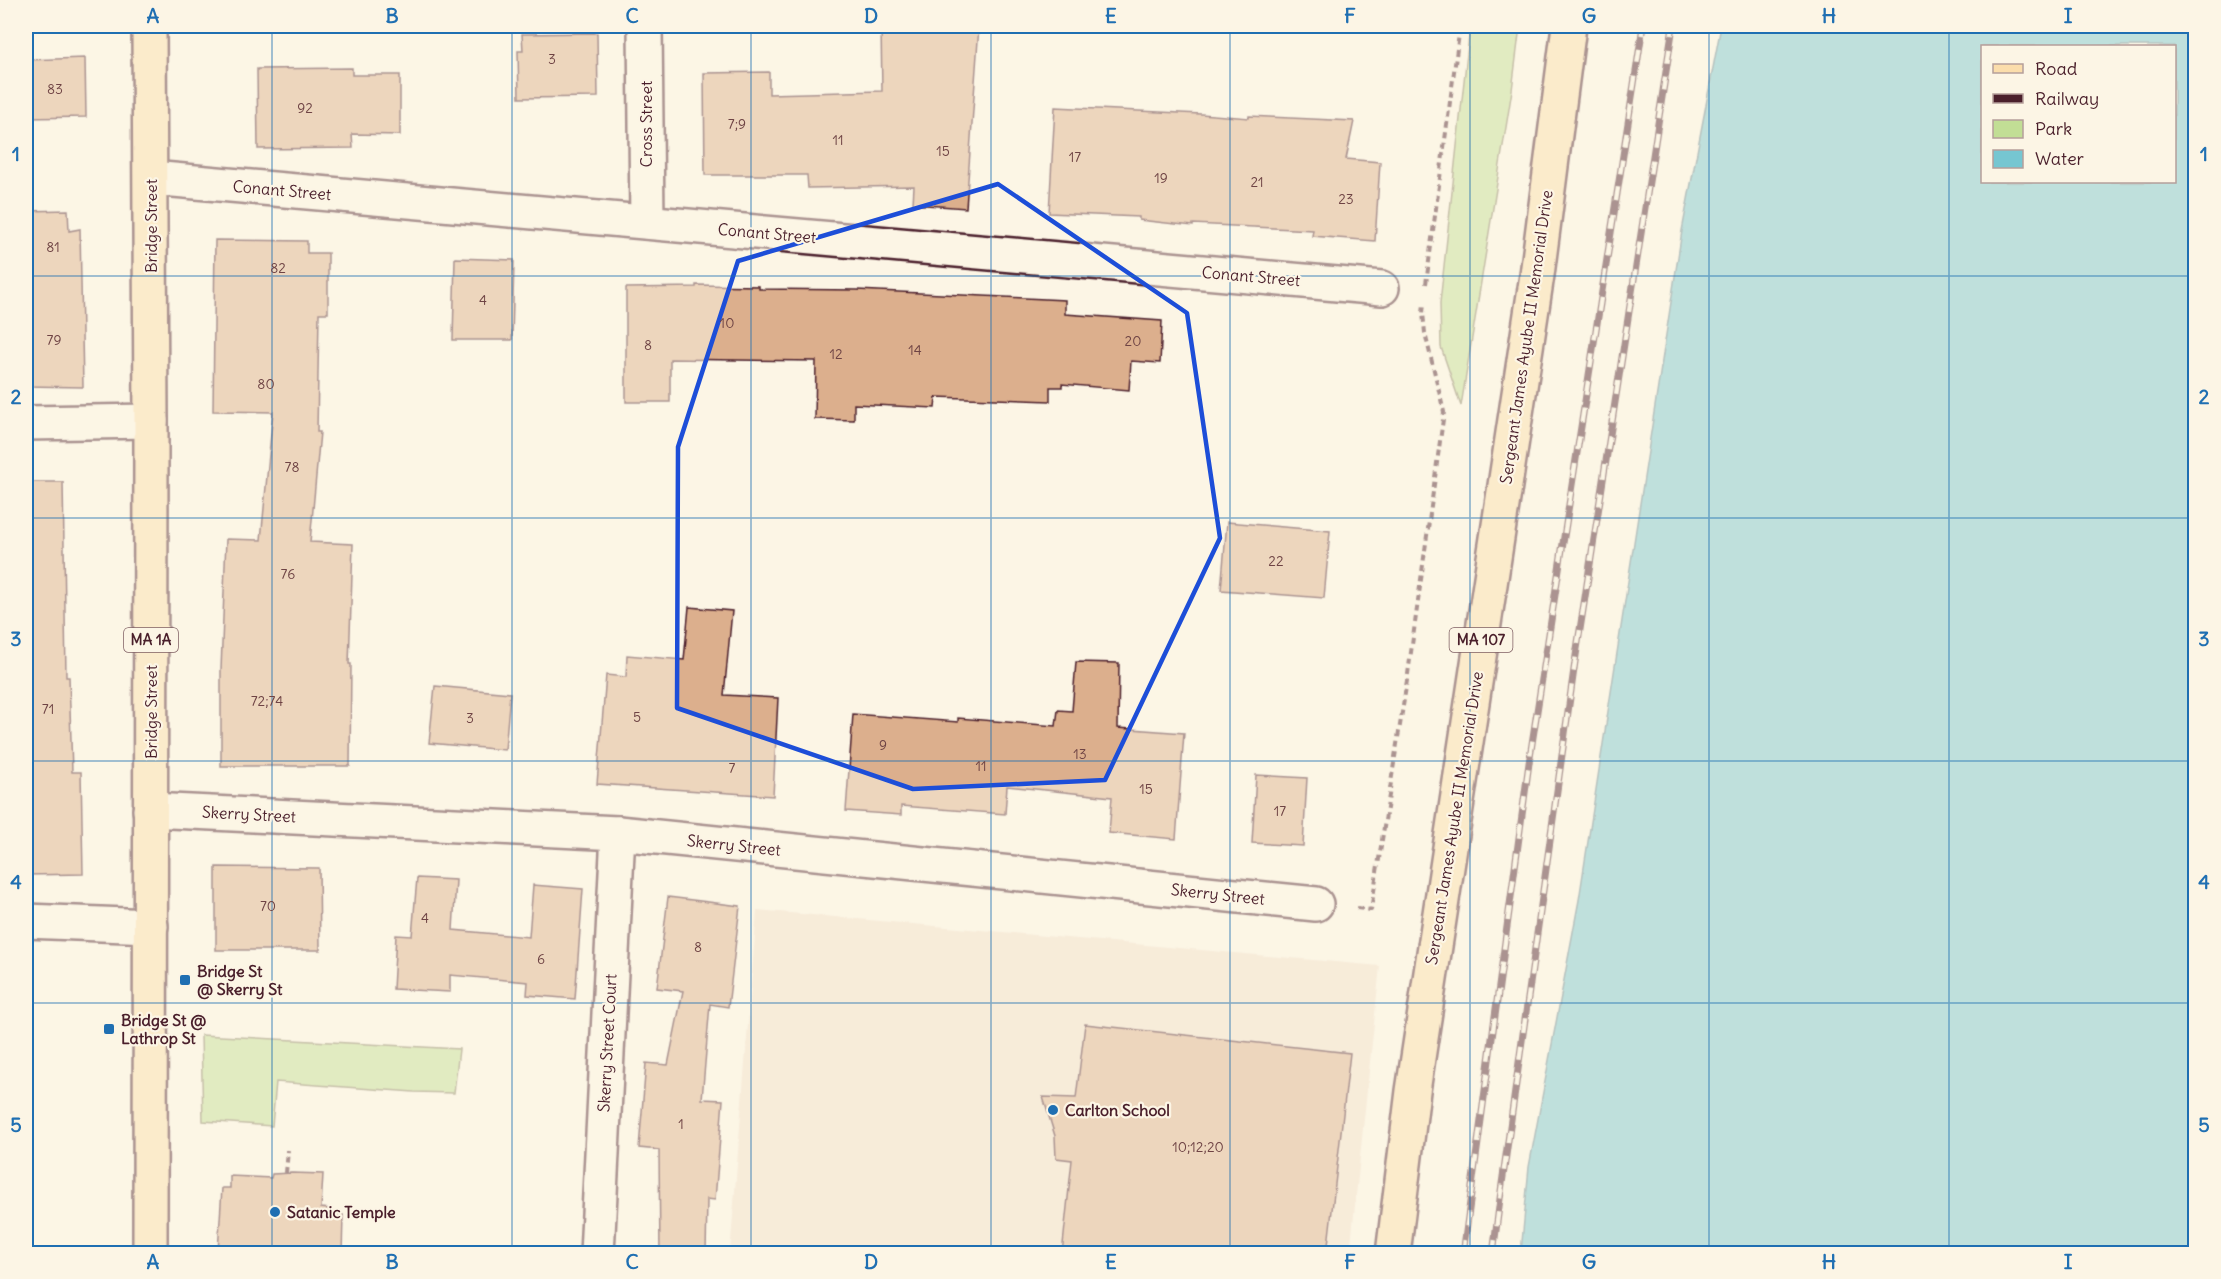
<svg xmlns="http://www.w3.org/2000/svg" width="2221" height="1279" viewBox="0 0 2221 1279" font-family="Delius,sans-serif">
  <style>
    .built { fill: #f2e0cb }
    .green { fill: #c2de95; stroke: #867e60; stroke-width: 1.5 }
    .water { fill: #76c6d1; stroke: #64838f; stroke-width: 1.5; fill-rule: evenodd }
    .building { fill: #dcaf8d; stroke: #4a1f2b; stroke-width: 1.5 }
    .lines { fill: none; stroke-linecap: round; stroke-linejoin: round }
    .street-casing { stroke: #4a1f2b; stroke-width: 38 }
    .primary-casing { stroke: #4a1f2b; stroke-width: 38 }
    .highway-casing { stroke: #4a1f2b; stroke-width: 38 }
    .path { stroke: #4a1f2b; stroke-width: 4; stroke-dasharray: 6 4.5; stroke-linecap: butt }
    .street { stroke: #fcf5e5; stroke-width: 33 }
    .primary { stroke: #fbddab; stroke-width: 33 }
    .highway { stroke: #fbddab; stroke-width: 33 }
    .rail-casing { stroke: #4a1f2b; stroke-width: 7 }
    .rail { stroke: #fcf5e5; stroke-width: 4.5; stroke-dasharray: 14; stroke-linecap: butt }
    .marked { fill: none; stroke: #1d4ed8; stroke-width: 4.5; stroke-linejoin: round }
    .grid { fill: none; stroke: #1f6fb2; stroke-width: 1.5; stroke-opacity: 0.55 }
    .poi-dot { fill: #1f6fb2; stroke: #fcf5e5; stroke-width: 2 }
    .labels { text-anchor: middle; stroke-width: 4.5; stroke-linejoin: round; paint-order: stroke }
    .number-label { font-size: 14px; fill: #6e4344 }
    .shield { fill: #fcf5e5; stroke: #7f5f63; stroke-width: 1.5 }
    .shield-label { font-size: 15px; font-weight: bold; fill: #4a1f2b }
    .street-label { font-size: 16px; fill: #4a1f2b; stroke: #fcf5e5 }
    .poi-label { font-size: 16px; font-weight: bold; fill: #4a1f2b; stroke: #fcf5e5; text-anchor: start }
    .neatline { fill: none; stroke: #1f6fb2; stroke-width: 2 }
    .grid-label { font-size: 20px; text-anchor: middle; font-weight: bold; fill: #1f6fb2 }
  </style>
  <rect width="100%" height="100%" fill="#fcf5e5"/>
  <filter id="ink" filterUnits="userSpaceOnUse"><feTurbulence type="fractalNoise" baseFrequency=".0167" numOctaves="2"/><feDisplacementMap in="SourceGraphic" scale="12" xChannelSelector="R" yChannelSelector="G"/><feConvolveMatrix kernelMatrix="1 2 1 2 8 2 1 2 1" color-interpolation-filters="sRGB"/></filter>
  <g filter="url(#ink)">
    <!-- built -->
    <polygon class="built" points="757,910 1380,966 1350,1253 730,1254"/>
    <!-- green -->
    <g class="green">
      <polygon points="1470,26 1520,26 1512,90 1461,406 1441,347 1440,303"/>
      <polygon points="201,1035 459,1049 454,1093 414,1092 276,1082 272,1126 203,1121"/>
    </g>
    <!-- water -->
    <path class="water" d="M 1721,26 L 2195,26 L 2195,1253 L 1521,1253 L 1529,1167 L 1579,900 L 1682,231 ZM 1982,46 L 2174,46 L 2174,182 L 1982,182 Z"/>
    <!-- building -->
    <g class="building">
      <polygon points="881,26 979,26 966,208 913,204 914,186 808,188 807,175 705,175 704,73 769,72 769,94 882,91"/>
      <polygon points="597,33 598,97 519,98 518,51 523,51 522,34"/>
      <polygon points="85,58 86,117 26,118 26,60"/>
      <polygon points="352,68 352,75 400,75 400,135 352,134 353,148 258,149 257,69"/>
      <polygon points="1055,107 1201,114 1249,118 1249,116 1354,121 1346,159 1380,162 1375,241 1312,236 1313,230 1193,224 1193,226 1139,220 1139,217 1049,213"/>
      <polygon points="68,210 69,231 80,229 83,387 26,386 26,211"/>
      <polygon points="215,240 307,241 307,253 328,253 328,313 319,313 317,432 320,432 310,542 353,544 349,664 351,664 350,766 221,766 221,670 226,539 261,540 273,412 213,411"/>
      <polygon points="455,258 514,260 512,340 453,340"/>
      <polygon points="696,285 759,286 759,289 857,290 1065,300 1065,314 1162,321 1160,363 1131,361 1129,390 1062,384 1062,387 1050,387 1050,401 936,397 935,408 854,404 854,420 815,419 816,361 670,359 670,402 626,402 626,288 696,287"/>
      <polygon points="26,482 63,482 66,677 69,677 72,772 81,772 83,874 26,875"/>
      <polygon points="1227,522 1330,531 1324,598 1221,590"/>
      <polygon points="689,607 732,611 724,695 778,698 773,796 597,784 606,675 626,677 627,655 684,660"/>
      <polygon points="1076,662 1119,663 1118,728 1184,733 1176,839 1109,833 1112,797 1007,786 1005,814 901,806 901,815 846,811 853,714 958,722 958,718 1056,726 1058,710 1072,711"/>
      <polygon points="435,686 510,693 505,750 429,743"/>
      <polygon points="1256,775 1307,778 1303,846 1252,843"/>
      <polygon points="216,867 319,868 320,950 216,950"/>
      <polygon points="417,878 456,880 453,930 529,937 533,885 583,889 575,999 527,995 528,982 450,975 450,992 393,989 396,935 412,936"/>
      <polygon points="668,897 740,906 728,1007 710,1004 702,1099 723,1100 715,1200 707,1199 706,1254 660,1254 659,1150 639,1148 646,1063 668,1065 683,991 657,988"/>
      <polygon points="1085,1024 1350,1053 1327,1254 1062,1254 1072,1160 1056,1158 1055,1136 1043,1097 1076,1098"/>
      <polygon points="292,1173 323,1174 321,1208 330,1209 329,1214 343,1215 342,1254 218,1252 222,1188 230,1188 230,1176 271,1178 272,1174"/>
    </g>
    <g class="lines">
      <defs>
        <g id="street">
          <polyline points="645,26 647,222"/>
          <polyline points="151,178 1382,288"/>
          <polyline points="26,423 151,421"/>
          <polyline points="150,810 618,833 1316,904"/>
          <polyline points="26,921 151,926"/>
          <polyline points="597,1254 618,833"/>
        </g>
        <polyline id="primary" points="1393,1254 1413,1091 1537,275 1569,26"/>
        <polyline id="highway" points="149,26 151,421 150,1254"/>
      </defs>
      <!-- street casing -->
      <use href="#street" class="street-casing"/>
      <!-- primary casing -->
      <use href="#primary" class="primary-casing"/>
      <!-- highway casing -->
      <use href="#highway" class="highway-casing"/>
      <!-- path -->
      <g class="path">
        <polyline points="1426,284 1460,26"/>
        <polyline points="1357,908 1371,910 1408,674 1444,412 1425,333 1423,313 1424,303"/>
        <polyline points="286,1173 288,1150"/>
      </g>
      <!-- street -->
      <use href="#street" class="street"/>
      <!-- primary -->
      <use href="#primary" class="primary"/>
      <!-- highway -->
      <use href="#highway" class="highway"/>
      <defs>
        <g id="rail">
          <polyline points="1463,1254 1529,763 1643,26"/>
          <polyline points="1493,1254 1501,1191 1575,662 1673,26"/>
        </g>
      </defs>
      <!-- rail casing -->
      <use href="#rail" class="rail-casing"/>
      <!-- rail -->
      <use href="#rail" class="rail"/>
    </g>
  </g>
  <!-- marked area -->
  <path d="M0 0H2221V1279H0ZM 998,184 L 1187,313 L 1220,538 L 1105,780 L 913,789 L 677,708 L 678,447 L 738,261 Z" fill="#fcf5e5" fill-opacity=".55" fill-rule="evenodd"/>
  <path class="marked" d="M 998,184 L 1187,313 L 1220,538 L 1105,780 L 913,789 L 677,708 L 678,447 L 738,261 Z"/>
  <!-- grid -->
  <path class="grid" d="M 272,26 L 272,1254M 512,26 L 512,1254M 751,26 L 751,1254M 991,26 L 991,1254M 1230,26 L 1230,1254M 1470,26 L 1470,1254M 1709,26 L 1709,1254M 1949,26 L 1949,1254M 26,276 L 2196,276M 26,518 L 2196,518M 26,761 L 2196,761M 26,1003 L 2196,1003"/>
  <!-- markers -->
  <g class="poi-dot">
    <rect x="179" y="974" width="12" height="12" rx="3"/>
    <rect x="103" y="1023" width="12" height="12" rx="3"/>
    <circle cx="1053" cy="1110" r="6"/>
    <circle cx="275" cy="1212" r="6"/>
  </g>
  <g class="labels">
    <!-- number labels -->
    <g class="number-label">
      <text x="552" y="64">3</text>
      <text x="55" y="94">83</text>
      <text x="305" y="113">92</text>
      <text x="737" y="129">7;9</text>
      <text x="838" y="145">11</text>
      <text x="943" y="156">15</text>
      <text x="1075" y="162">17</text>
      <text x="1161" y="183">19</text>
      <text x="1257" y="187">21</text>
      <text x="1346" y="204">23</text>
      <text x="53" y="252">81</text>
      <text x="278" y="273">82</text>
      <text x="483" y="305">4</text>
      <text x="727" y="328">10</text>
      <text x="54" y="345">79</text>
      <text x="1133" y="346">20</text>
      <text x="648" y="350">8</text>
      <text x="915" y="355">14</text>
      <text x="836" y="359">12</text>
      <text x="266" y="389">80</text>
      <text x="292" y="472">78</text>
      <text x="1276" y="566">22</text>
      <text x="288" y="579">76</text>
      <text x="267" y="706">72;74</text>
      <text x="48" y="714">71</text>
      <text x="637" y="722">5</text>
      <text x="470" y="723">3</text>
      <text x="883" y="750">9</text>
      <text x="1080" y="759">13</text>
      <text x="981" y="771">11</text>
      <text x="732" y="773">7</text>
      <text x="1146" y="794">15</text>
      <text x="1280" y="816">17</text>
      <text x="268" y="911">70</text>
      <text x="425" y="923">4</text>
      <text x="698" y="952">8</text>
      <text x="541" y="964">6</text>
      <text x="681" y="1129">1</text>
      <text x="1198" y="1152">10;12;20</text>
    </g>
    <!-- shield labels -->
    <g class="shield">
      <rect x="124" y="628" width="54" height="24" rx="4.5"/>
      <rect x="1449.5" y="628" width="63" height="24" rx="4.5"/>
    </g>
    <g class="shield-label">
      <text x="151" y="645">MA 1A</text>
      <text x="1481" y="645">MA 107</text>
    </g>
    <!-- street labels -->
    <g class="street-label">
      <text transform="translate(646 124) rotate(-90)" y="6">Cross Street</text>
      <text transform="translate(282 190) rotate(5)" y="6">Conant Street</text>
      <text transform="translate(151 226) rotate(-90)" y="6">Bridge Street</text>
      <text transform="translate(767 233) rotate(5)" y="6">Conant Street</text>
      <text transform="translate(1251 276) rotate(5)" y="6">Conant Street</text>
      <text transform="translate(1526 337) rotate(-82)" y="6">Sergeant James Ayube II Memorial Drive</text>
      <text transform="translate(151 712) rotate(-90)" y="6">Bridge Street</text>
      <text transform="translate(249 814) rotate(3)" y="6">Skerry Street</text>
      <text transform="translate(1454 818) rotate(-81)" y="6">Sergeant James Ayube II Memorial Drive</text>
      <text transform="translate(734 845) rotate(6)" y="6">Skerry Street</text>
      <text transform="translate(1218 894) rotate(6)" y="6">Skerry Street</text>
      <text transform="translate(607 1043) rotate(-87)" y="6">Skerry Street Court</text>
    </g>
    <!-- poi labels -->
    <g class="poi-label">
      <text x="197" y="977">Bridge St<tspan x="197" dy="18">@ Skerry St</tspan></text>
      <text x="121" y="1026">Bridge St @<tspan x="121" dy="18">Lathrop St</tspan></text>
      <text x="1065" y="1116">Carlton School</text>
      <text x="287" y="1218">Satanic Temple</text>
    </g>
  </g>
  <!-- margin -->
  <rect width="2221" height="1279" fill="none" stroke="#fcf5e5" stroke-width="66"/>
  <!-- legend -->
  <rect x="1981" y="45" width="195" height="138" fill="#fcf5e5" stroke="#b59f9b" stroke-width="1.5"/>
  <rect x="1993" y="64" width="30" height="9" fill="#fbddab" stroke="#b59f9b" stroke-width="1.5"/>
  <text x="2035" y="75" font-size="18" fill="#4a1f2b">Road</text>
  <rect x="1993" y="94" width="30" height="9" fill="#4a1f2b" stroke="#b59f9b" stroke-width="1.5"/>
  <text x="2035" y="105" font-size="18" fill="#4a1f2b">Railway</text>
  <rect x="1993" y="120" width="30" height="18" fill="#c2de95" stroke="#b59f9b" stroke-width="1.5"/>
  <text x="2035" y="135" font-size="18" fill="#4a1f2b">Park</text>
  <rect x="1993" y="150" width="30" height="18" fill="#76c6d1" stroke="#b59f9b" stroke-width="1.5"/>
  <text x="2035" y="165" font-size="18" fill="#4a1f2b">Water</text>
  <rect x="33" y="33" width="2155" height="1213" class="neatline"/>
  <g class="grid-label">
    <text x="153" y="23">A</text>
    <text x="392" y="23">B</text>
    <text x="632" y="23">C</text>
    <text x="871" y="23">D</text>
    <text x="1111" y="23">E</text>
    <text x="1350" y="23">F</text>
    <text x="1589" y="23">G</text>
    <text x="1829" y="23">H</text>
    <text x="2068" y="23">I</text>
    <text x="16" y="161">1</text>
    <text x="2204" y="161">1</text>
    <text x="16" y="404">2</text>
    <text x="2204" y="404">2</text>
    <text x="16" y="646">3</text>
    <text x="2204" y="646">3</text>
    <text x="16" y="889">4</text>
    <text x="2204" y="889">4</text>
    <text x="16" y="1132">5</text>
    <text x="2204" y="1132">5</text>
    <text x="153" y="1269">A</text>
    <text x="392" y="1269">B</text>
    <text x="632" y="1269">C</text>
    <text x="871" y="1269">D</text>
    <text x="1111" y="1269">E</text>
    <text x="1350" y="1269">F</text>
    <text x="1589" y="1269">G</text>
    <text x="1829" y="1269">H</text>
    <text x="2068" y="1269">I</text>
  </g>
</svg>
